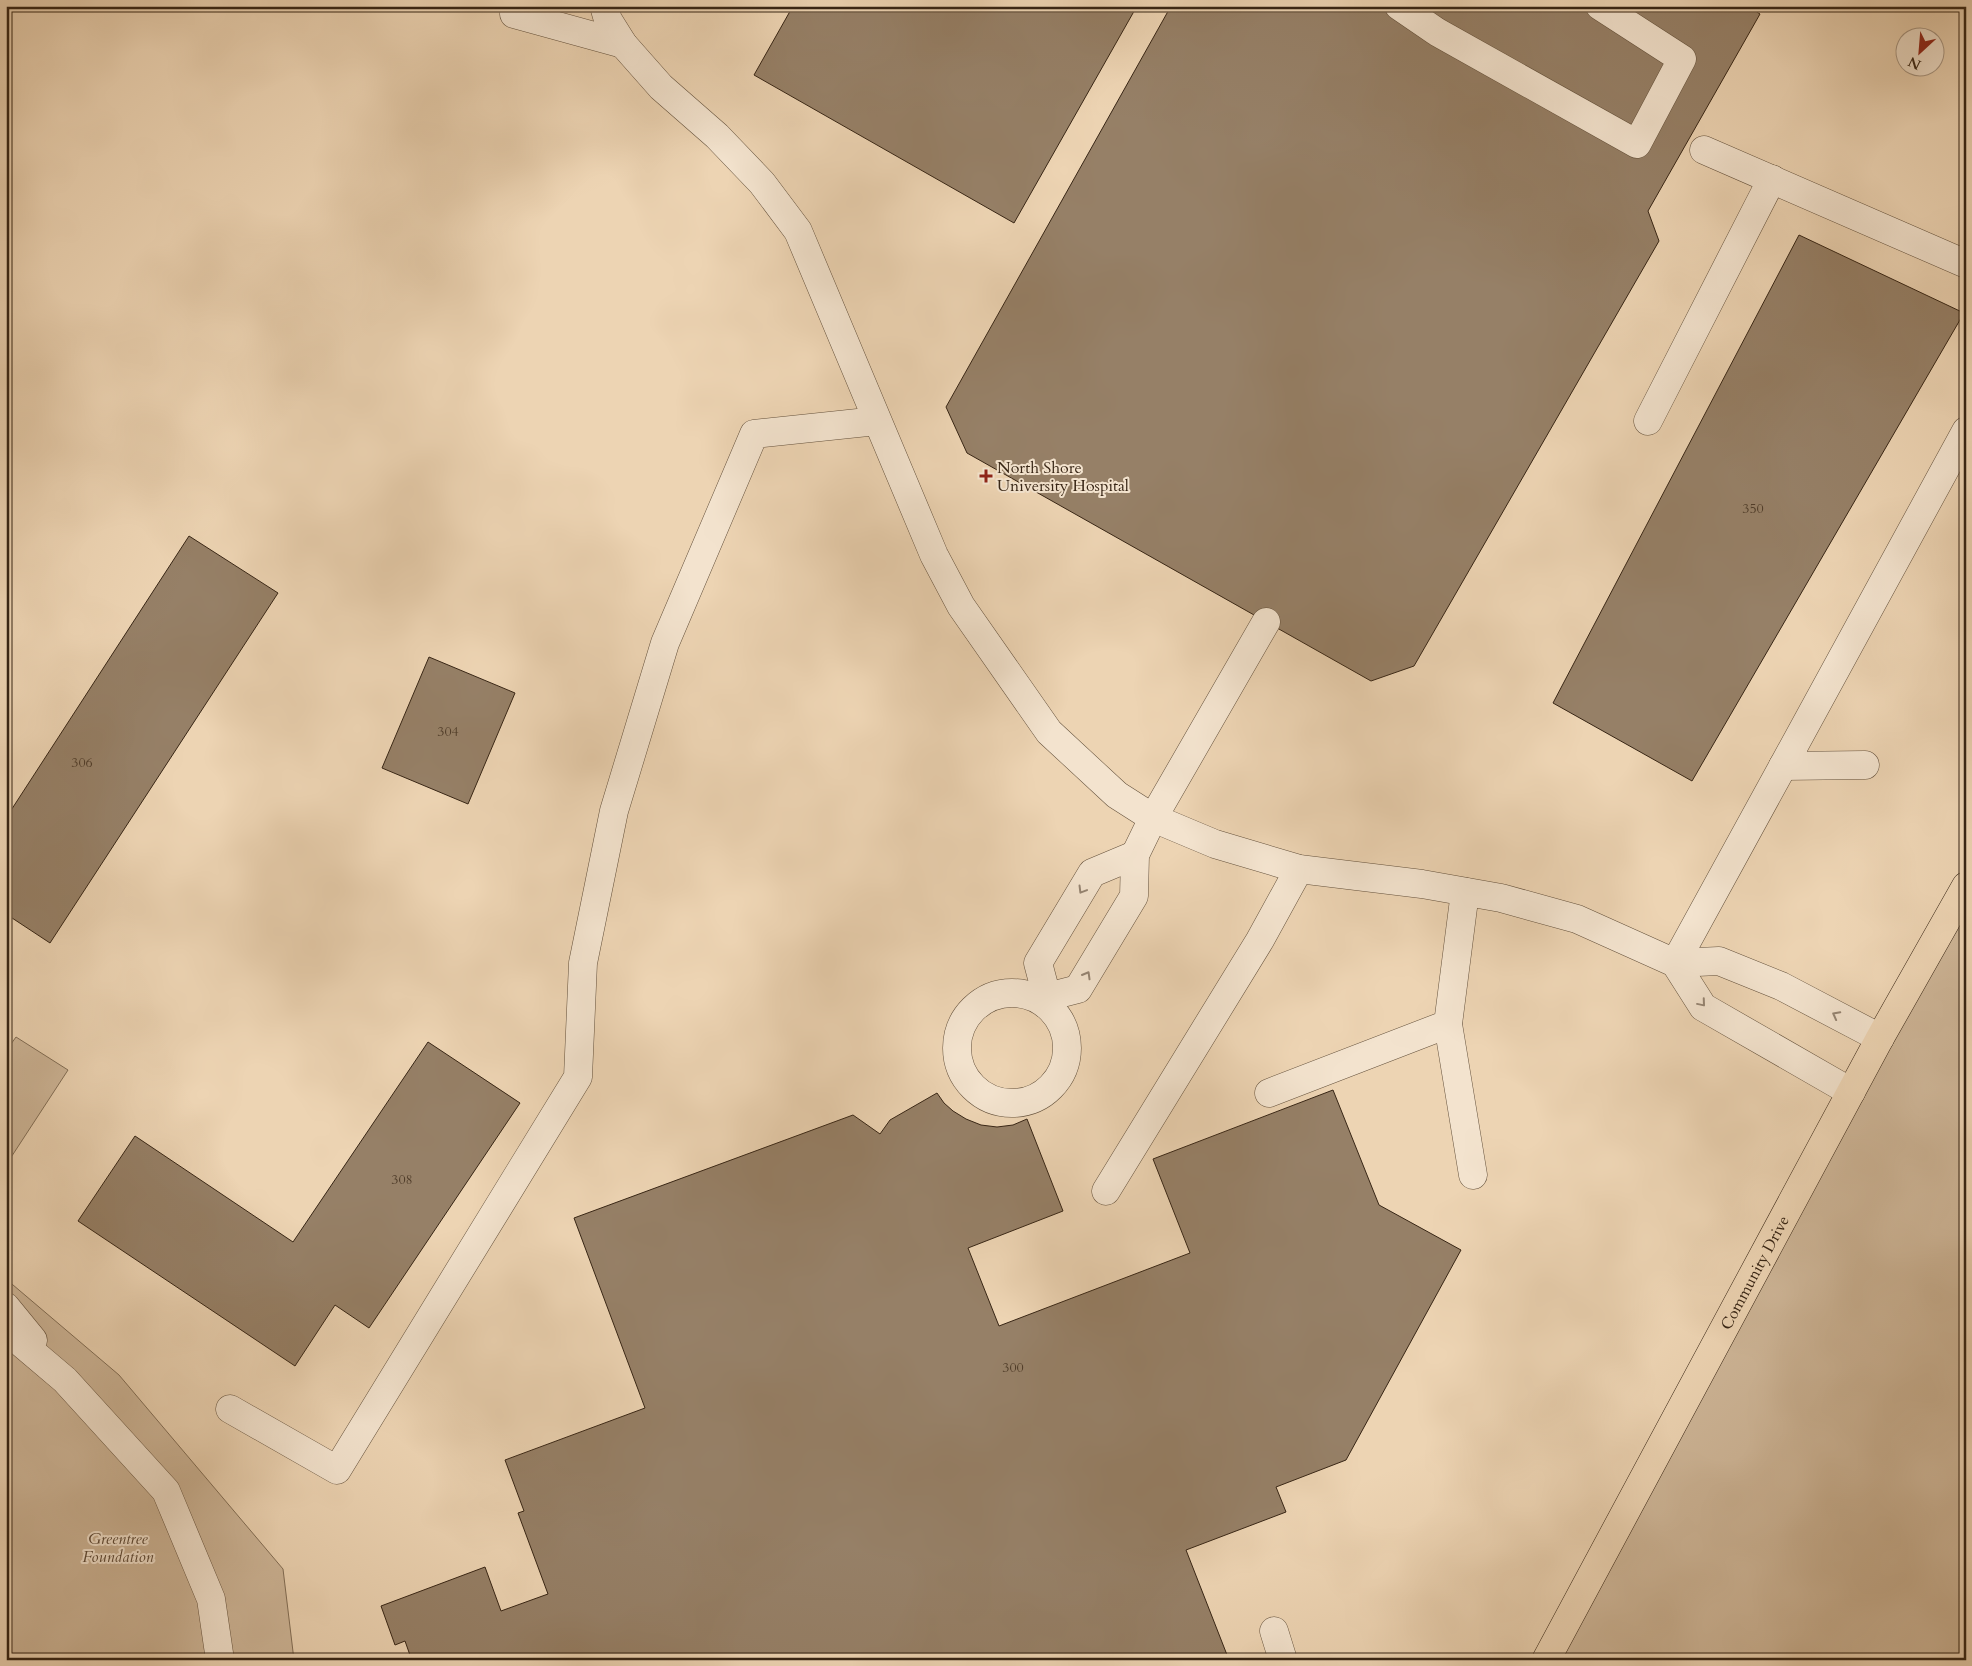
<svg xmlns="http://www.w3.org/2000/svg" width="1972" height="1666" viewBox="0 0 1972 1666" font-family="Cardo,serif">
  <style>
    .green { fill: #ceb698; stroke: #826e56 }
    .building { fill: #968067; stroke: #372515 }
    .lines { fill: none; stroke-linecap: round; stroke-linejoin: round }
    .minor-casing { stroke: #64513c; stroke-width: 29 }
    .major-casing { stroke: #372515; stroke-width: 29 }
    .minor { stroke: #f3e3ce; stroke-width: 28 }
    .major { stroke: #edd4b3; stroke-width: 28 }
    .oneway { stroke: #958472 }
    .poi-dot { fill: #8f2418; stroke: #f3e3ce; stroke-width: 2 }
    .labels { text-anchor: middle; stroke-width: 4; stroke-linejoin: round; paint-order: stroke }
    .number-label { font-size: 14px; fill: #4f3c2a }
    .poi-label { font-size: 16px; fill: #372515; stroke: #f3e3ce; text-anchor: start }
    .street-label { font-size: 16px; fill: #372515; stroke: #f3e3ce }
    .park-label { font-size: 16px; font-style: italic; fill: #5d4936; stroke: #f3e3ce }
  </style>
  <rect width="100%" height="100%" fill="#edd4b3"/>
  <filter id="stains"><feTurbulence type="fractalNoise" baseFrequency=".004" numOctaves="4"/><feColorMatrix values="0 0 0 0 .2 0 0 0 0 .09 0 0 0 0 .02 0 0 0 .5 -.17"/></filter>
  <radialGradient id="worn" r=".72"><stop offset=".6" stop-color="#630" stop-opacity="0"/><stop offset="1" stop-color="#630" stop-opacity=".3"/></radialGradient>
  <!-- green -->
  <g class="green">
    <polygon points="1966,885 1966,1660 1546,1660"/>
    <polygon points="16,1037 68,1070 6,1165 6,1051"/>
    <polygon points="6,1279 119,1375 283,1569 294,1660 6,1660"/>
  </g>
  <!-- building -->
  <g class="building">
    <polygon points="793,6 1137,6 1014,223 754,75"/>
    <polygon points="1171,6 1748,6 1760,14 1648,211 1659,241 1414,666 1371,681 967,453 946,407"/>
    <polygon points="1799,235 1964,313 1692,781 1553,703"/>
    <polygon points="189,536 278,593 50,943 6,914 6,818"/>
    <polygon points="429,657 515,693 468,804 382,768"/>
    <polygon points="428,1042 520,1103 369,1328 335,1305 295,1366 78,1221 135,1136 293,1242"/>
    <polygon points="1333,1090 1379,1205 1461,1250 1346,1460 1276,1487 1286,1512 1186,1550 1229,1660 407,1660 411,1658 405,1641 395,1645 381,1606 485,1567 501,1611 548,1594 518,1513 524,1511 505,1460 645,1408 574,1218 853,1115 880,1134 890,1120 937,1093 944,1103 953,1111 966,1119 981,1125 997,1127 1013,1125 1027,1119 1063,1211 968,1248 999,1326 1190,1253 1153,1159"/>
  </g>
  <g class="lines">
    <defs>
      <g id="minor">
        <polyline points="604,6 608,20 623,44 661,87 717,136 762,183 798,231 934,555 961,606 1049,732 1117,795 1153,818 1215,844 1299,869 1422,884 1501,898 1577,919 1675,963 1719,961 1781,986 1880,1038"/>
        <polyline points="1399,6 1437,32 1637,144 1682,59 1600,6"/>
        <polyline points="514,14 623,44"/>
        <polyline points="1704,150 1966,264"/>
        <polyline points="1648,421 1772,179"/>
        <polyline points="1865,765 1783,766 1966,431"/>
        <polyline points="1675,963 1783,766"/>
        <polyline points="1675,963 1703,1007 1851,1092"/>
        <circle cx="1012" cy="1048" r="55"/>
        <polyline points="1047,997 1078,989 1134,896 1135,855 1153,818 1266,622"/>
        <polyline points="1044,1002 1047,997 1038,963 1092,873 1135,855"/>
        <polyline points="1448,1024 1473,1175"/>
        <polyline points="1269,1093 1448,1024 1465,892"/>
        <polyline points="1106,1191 1260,940 1299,869"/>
        <polyline points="6,1307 33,1340"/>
        <polyline points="6,1330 65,1380 166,1491 211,1599 220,1660"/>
        <polyline points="230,1409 337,1470 578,1077 583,963 614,811 665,643 754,434 877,421"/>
        <polyline points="1274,1631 1283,1660"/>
      </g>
      <g id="major">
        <path id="s1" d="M 1546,1660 L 1880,1038 L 1966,886"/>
      </g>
    </defs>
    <!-- minor casing -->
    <use href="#minor" class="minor-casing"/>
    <!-- major casing -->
    <use href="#major" class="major-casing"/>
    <!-- minor -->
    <use href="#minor" class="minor"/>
    <!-- major -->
    <use href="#major" class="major"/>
  </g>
  <!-- one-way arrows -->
  <defs><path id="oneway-chevron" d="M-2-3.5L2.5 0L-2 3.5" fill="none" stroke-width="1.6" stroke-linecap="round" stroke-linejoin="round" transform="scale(1.25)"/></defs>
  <g class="oneway">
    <use href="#oneway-chevron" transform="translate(1082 890) rotate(121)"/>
    <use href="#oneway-chevron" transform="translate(1087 975) rotate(-60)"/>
    <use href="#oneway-chevron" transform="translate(1702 1003) rotate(50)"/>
    <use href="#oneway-chevron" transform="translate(1836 1015) rotate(-152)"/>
  </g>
  <!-- markers -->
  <path class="poi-dot" d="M983.5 468.5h5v5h5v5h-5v5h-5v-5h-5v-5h5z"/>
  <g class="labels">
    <!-- number labels -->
    <g class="number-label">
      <text x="1753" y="513">350</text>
      <text x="448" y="736">304</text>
      <text x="82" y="767">306</text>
      <text x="402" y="1184">308</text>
      <text x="1013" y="1372">300</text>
    </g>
    <!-- poi labels -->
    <g class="poi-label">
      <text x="997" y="473">North Shore<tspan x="997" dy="18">University Hospital</tspan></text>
    </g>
    <!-- street labels -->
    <g class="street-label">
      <text dy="6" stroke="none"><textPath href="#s1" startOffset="440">Community Drive</textPath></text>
    </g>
    <!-- park labels -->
    <g class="park-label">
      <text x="118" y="1544">Greentree<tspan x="118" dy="18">Foundation</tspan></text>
    </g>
  </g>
  <!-- margin -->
  <rect width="1972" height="1666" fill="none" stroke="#edd4b3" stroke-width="25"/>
  <rect x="8" y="8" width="1957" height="1651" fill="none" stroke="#372515" stroke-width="2.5"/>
  <rect x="12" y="12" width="1947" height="1641" fill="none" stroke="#372515"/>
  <!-- north arrow -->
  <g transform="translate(1920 52) rotate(206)"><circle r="24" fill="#f3e3ce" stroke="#a89784"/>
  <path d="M0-4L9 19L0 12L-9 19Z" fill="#8f2418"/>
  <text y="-8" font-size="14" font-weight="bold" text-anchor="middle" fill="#372515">N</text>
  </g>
  <rect width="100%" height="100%" filter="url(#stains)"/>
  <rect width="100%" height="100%" fill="url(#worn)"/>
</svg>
